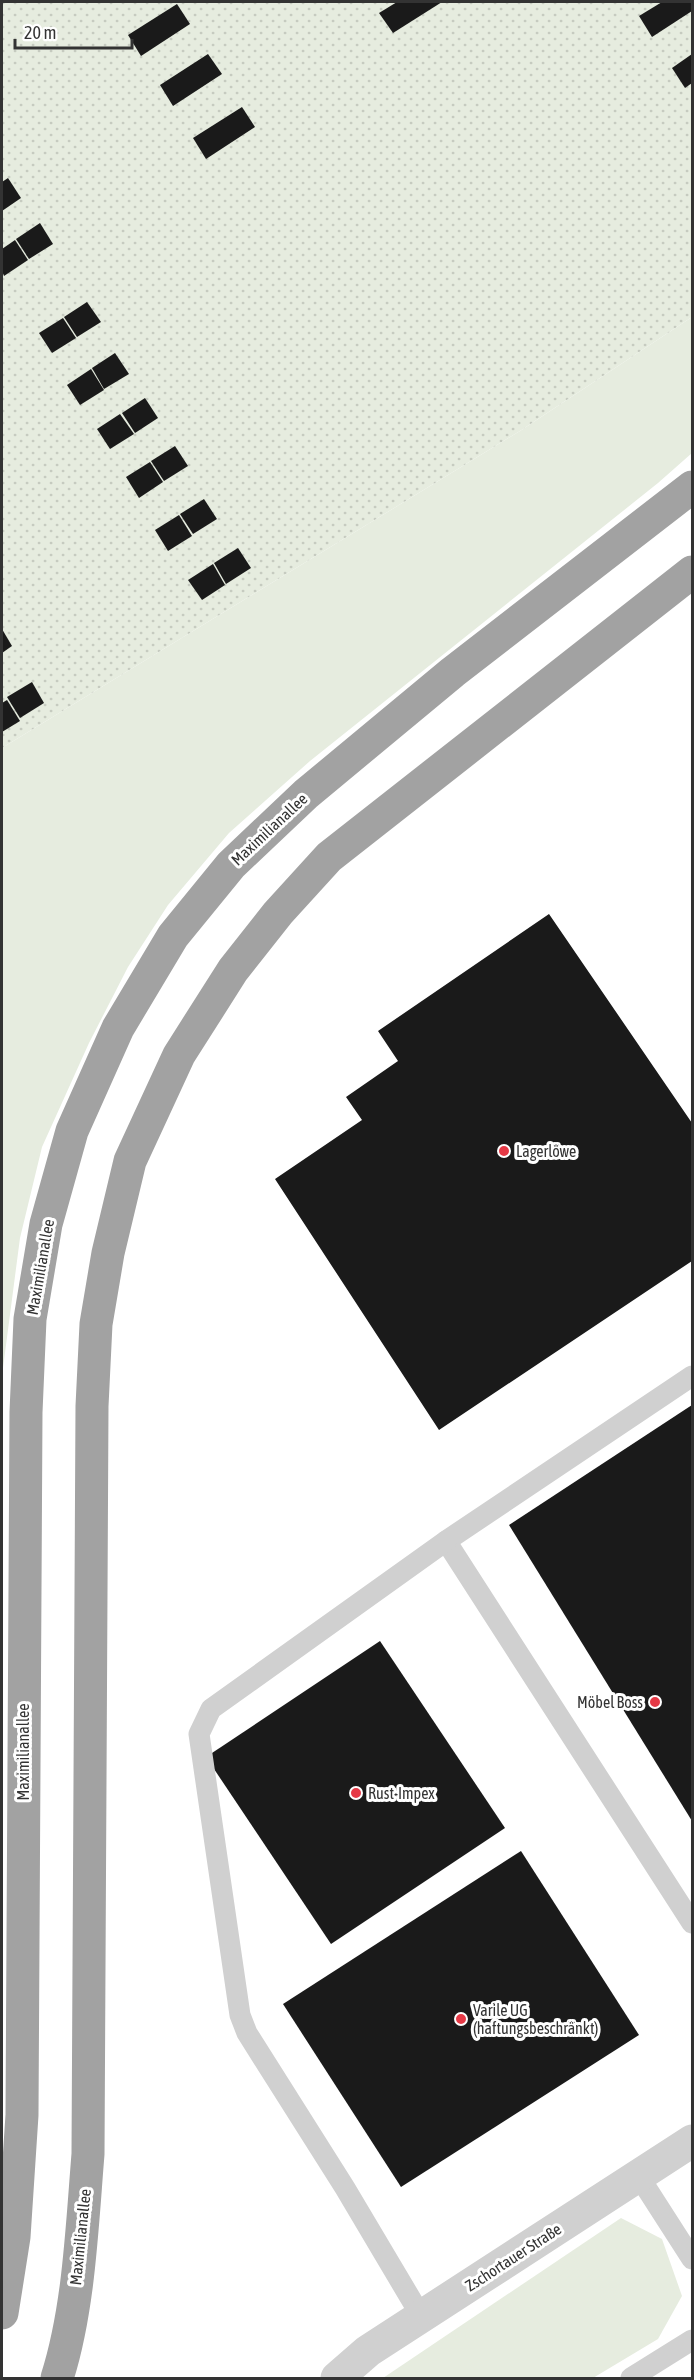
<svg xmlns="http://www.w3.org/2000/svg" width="694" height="2380" viewBox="0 0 694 2380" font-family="'Asap Condensed',sans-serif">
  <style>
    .grass { fill: #e6ecdf }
    .garden { fill: url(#garden-dots) }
    .building { fill: #1a1a1a }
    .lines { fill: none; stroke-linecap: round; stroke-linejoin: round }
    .service { stroke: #d0d0d0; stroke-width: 21 }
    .minor { stroke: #d0d0d0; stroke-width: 33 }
    .trunk { stroke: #a2a2a2; stroke-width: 33 }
    .poi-dot { fill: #e63946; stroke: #fff; stroke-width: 2 }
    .labels { text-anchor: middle; stroke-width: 6; stroke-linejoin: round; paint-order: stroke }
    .street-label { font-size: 16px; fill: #333; stroke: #fff }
    .poi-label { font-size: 16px; fill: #333; stroke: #fff; text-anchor: start }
  </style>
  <defs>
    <pattern id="garden-dots" width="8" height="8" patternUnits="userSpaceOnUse" patternTransform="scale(1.5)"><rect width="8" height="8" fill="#e6ecdf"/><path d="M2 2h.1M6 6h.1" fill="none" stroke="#c6cbc0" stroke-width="1.8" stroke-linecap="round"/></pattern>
  </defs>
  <rect width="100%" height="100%" fill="#fff"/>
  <!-- grass -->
  <g class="grass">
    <polygon points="692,317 692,453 658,483 310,761 229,833 168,905 128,967 89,1043 42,1147 20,1238 3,1368 2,1462 2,748 520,431"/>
    <polygon points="621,2218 662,2239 682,2296 658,2339 593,2378 383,2378"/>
  </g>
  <!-- garden -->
  <polygon class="garden" points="2,2 692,2 692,317 520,431 2,748"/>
  <!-- building -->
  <g class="building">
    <polygon points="397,2 442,2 393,33 379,13"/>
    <polygon points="662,2 692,2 692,11 652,37 639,16"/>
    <polygon points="177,4 190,24 141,56 128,35"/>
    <polygon points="208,54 222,74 173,106 160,85"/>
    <polygon points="692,54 692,83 685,88 672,68"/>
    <polygon points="242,107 255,127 206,159 193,138"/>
    <polygon points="8,178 21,198 2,211 2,182"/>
    <polygon points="40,223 53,244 29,259 16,239"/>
    <polygon points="15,240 28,260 4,276 2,271 2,249"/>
    <polygon points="87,302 101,322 77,337 64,317"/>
    <polygon points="63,318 76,338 52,353 39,333"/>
    <polygon points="115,353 129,374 104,389 92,368"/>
    <polygon points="91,369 104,390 80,405 67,385"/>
    <polygon points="145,398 158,418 135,433 122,413"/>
    <polygon points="120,414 134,434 110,449 97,429"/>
    <polygon points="175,446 188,466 164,481 151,461"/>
    <polygon points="150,462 163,482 139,498 126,477"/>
    <polygon points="204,499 217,519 193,534 180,514"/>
    <polygon points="179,515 192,536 168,551 155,530"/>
    <polygon points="238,548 251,568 226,584 214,563"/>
    <polygon points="213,564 225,585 202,600 188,580"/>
    <polygon points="2,629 12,646 2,653"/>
    <polygon points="32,682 44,703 20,718 7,697"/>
    <polygon points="7,700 20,721 2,732 2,703"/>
    <polygon points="549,914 692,1123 692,1261 439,1430 275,1179 362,1120 346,1097 398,1061 378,1031"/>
    <polygon points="692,1405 692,1821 509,1525"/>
    <polygon points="380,1641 505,1828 331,1944 206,1757"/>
    <polygon points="521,1851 639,2035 401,2187 283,2004"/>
  </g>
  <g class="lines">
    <!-- service -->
    <g class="service">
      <polyline points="692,1376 446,1541 692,1923"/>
      <polyline points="638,2175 692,2259"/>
      <polyline points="421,2316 345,2188 247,2033 240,2015 199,1734 211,1709 446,1541"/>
      <polyline points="631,2378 692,2340"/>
    </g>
    <!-- minor -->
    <polyline class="minor" points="337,2378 368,2351 692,2141"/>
    <!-- trunk -->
    <g class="trunk">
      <polyline points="2,2313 14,2237 22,2115 26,1412 30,1319 46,1224 72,1131 118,1028 173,936 231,865 306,794 453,672 692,487"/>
      <path d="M 57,2378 C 79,2309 82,2227 88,2154 L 92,1406 L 96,1324 L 108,1253 L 130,1161 L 179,1055 L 233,970 L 278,913 L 329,857 L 692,572"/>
    </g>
  </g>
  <!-- markers -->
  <g class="poi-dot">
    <circle cx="504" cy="1151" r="6"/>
    <circle cx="655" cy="1702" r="6"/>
    <circle cx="356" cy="1793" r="6"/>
    <circle cx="461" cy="2019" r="6"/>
  </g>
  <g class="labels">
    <!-- street labels -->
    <g class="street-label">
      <text transform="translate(269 829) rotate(-43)" y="6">Maximilianallee</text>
      <text transform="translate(40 1267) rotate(-80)" y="6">Maximilianallee</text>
      <text transform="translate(23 1752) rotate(-90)" y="6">Maximilianallee</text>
      <text transform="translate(80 2237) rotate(-84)" y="6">Maximilianallee</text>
      <text transform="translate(513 2257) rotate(-33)" y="6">Zschortauer Straße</text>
    </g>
    <!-- poi labels -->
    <g class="poi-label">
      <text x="516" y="1157">Lagerlöwe</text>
      <text x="643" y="1708" text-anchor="end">Möbel Boss</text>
      <text x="368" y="1799">Rust-Impex</text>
      <text x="473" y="2016">Varile UG<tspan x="473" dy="18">(haftungsbeschränkt)</tspan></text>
    </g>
  </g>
  <!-- border -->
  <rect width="694" height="2380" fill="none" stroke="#333333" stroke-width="6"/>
  <!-- scale -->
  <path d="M15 39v9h117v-9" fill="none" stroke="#333333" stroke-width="3"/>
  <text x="24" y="39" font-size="18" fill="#333333" stroke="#ffffff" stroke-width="4.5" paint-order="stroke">20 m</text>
</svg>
